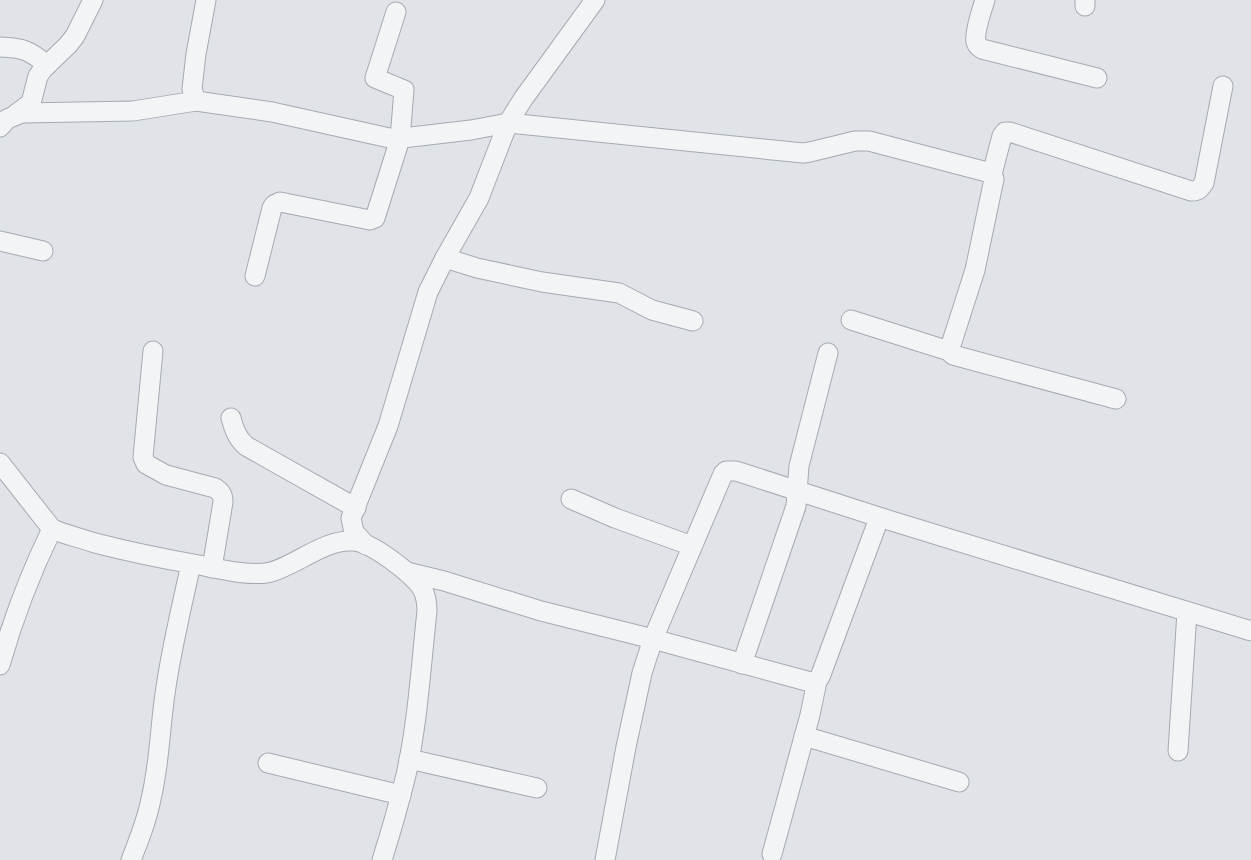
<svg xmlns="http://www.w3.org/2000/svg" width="1251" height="860" viewBox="0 0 1251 860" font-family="Lato,sans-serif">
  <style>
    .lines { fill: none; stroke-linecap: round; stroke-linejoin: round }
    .street-casing { stroke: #a5aab2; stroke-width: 21 }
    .street { stroke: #f2f4f6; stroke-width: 19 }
  </style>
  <rect width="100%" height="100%" fill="#e0e3e8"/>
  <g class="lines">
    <defs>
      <g id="street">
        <path d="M 985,0 C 982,9 974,33 976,42 C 977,46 979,47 982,49 L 1097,78"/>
        <polyline points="1085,6 1085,0"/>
        <path d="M 0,47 C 24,48 29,50 47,65"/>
        <polyline points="196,101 192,89 196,54 206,0"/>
        <polyline points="16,114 31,103 38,76 43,69 68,45 75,36 93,0"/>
        <polyline points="0,127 7,119 22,113 133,111 196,101 272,112 394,139 471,130 508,123 803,153 810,152 855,141 869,141 987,172 992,174 994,179 975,270 950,348 951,353 953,355 1116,399"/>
        <path d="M 992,174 L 1002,136 L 1005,132 L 1010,132 L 1191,191 C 1198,191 1200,189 1204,183 L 1223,86"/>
        <polyline points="0,241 43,251"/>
        <polyline points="445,258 477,268 542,282 619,293 652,310 693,321"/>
        <polyline points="255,276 272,208 274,205 280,202 370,220 375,218 400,139 404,90 375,78 396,12"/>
        <polyline points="851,320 949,351"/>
        <path d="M 153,351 L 143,457 L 146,464 L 166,475 L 215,488 C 221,492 223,495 223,502 L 212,568"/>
        <path d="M 231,418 C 234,429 237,438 246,446 L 356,508"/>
        <path d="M 0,463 L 52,529 C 66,535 81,538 95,543 C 130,552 164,559 199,565 C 219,569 252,577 271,572 C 296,565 326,539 352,541 C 371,541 414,575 423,590 C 426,597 427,603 427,611 C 421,665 418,721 406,775 C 399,803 391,832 382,860"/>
        <polyline points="571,499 615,518 692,546"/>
        <polyline points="366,545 354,532 351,518 388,426 428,292 445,258 479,198 508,123 523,99 595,0"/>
        <polyline points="407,572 444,581 541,611 653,639 814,683 820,677 878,521 885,519 1251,631"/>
        <polyline points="742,664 796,506 799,466 828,353"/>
        <path d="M 0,665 C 13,619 31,572 52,529"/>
        <polyline points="804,736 959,782"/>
        <polyline points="1178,751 1187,612"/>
        <polyline points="409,759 537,788"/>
        <polyline points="268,763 401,795"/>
        <polyline points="772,854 810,715 817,681"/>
        <path d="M 131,860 C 139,840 147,820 151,799 C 160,762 160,724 166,687 C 172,646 182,605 191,564"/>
        <polyline points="605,860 626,747 642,673 653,639 723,474 726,471 736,471 885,519"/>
      </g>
    </defs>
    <!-- street casing -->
    <use href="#street" class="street-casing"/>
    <!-- street -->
    <use href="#street" class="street"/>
  </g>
</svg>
